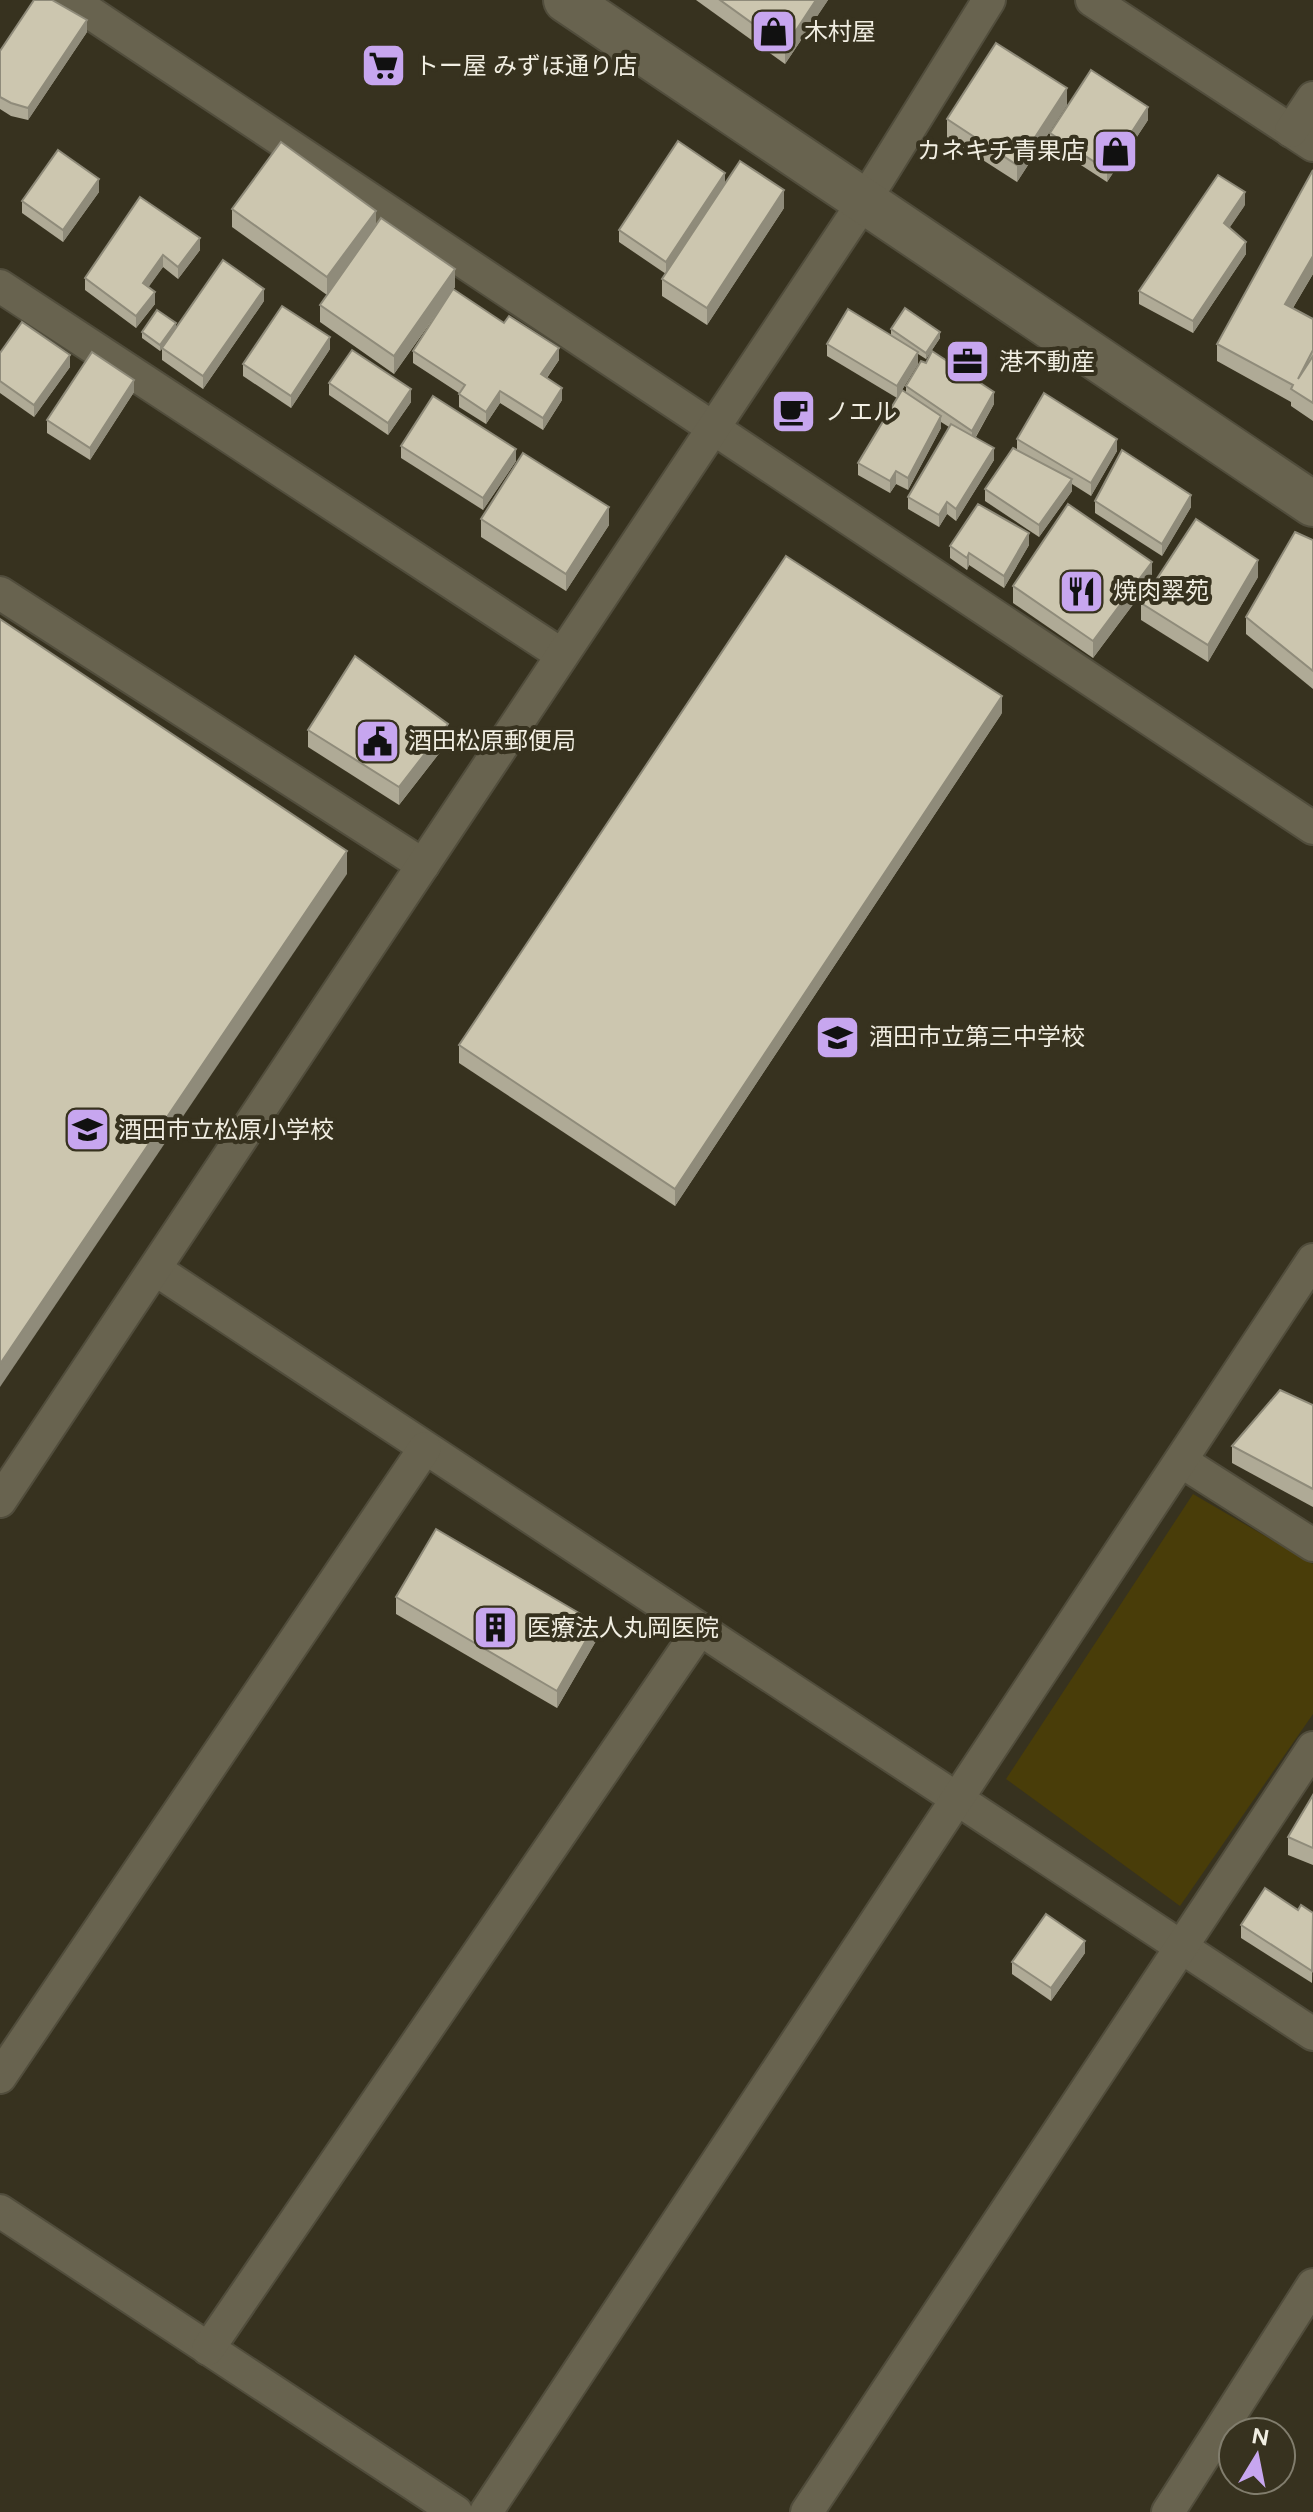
<svg xmlns="http://www.w3.org/2000/svg" width="1313" height="2512" viewBox="0 0 1313 2512" font-family="Figtree,'Noto Sans JP',sans-serif">
  <style>
    .green { fill: #493d09 }
    .lines { fill: none; stroke-linecap: round; stroke-linejoin: round }
    .street-casing { stroke: #514d3c; stroke-width: 36 }
    .secondary-casing { stroke: #514d3c; stroke-width: 48 }
    .street { stroke: #68634f; stroke-width: 32 }
    .secondary { stroke: #68634f; stroke-width: 44 }
    .wall { fill: #afaa96 }
    .shaded-wall { fill: #8f8b7a }
    .building { fill: #ccc6af; stroke: #8f8b7a; stroke-width: 2 }
    .labels { text-anchor: middle; stroke-width: 8; stroke-linejoin: round; paint-order: stroke }
    .poi-label { font-size: 24px; fill: #f1eee2; stroke: #37321f; text-anchor: start }
  </style>
  <rect width="100%" height="100%" fill="#37321f"/>
  <!-- green -->
  <polygon class="green" points="1193,1494 1313,1564 1313,1714 1180,1906 1006,1779"/>
  <g class="lines">
    <defs>
      <g id="street">
        <polyline points="71,0 1313,828"/>
        <polyline points="1092,0 1313,145"/>
        <polyline points="1291,131 1313,98"/>
        <polyline points="0,286 562,655"/>
        <polyline points="0,593 423,865"/>
        <polyline points="155,1269 1313,2034"/>
        <polyline points="1181,1461 1313,1545"/>
        <polyline points="0,1501 863,203 989,0"/>
        <polyline points="0,2077 425,1448"/>
        <polyline points="0,2211 456,2512"/>
        <polyline points="208,2349 700,1629"/>
        <polyline points="486,2512 1313,1260"/>
        <polyline points="807,2512 1313,1748"/>
        <polyline points="1168,2512 1313,2285"/>
      </g>
      <polyline id="secondary" points="566,0 1313,504"/>
    </defs>
    <!-- street casing -->
    <use href="#street" class="street-casing"/>
    <!-- secondary casing -->
    <use href="#secondary" class="secondary-casing"/>
    <!-- street -->
    <use href="#street" class="street"/>
    <!-- secondary -->
    <use href="#secondary" class="secondary"/>
  </g>
  <!-- wall -->
  <g class="wall">
    <polygon points="696,0 828,0 785,64"/>
    <polygon points="87,32 28,120 11,116 0,109 0,51"/>
    <polygon points="1067,105 1017,182 947,137 947,119"/>
    <polygon points="1148,120 1107,182 1050,145 1050,133"/>
    <polygon points="1313,170 1313,274 1293,308 1313,319 1313,421 1291,406 1291,402 1217,361 1217,344"/>
    <polygon points="725,184 784,208 707,325 662,296 662,279 666,274 619,242 619,230"/>
    <polygon points="99,192 63,242 22,213 22,201"/>
    <polygon points="140,197 200,250 178,279 163,267 148,287 155,304 136,328 85,290 85,278"/>
    <polygon points="1245,205 1229,228 1246,254 1193,333 1139,304 1139,291"/>
    <polygon points="232,209 376,225 455,287 453,290 559,360 547,378 562,400 543,430 500,403 486,424 459,407 459,393 413,363 413,351 450,295 394,374 320,322 320,305 327,295 232,227"/>
    <polygon points="264,301 203,389 162,360 162,349 160,351 142,338 142,332 176,328"/>
    <polygon points="891,329 940,338 926,359 918,354 918,364 902,390 906,393 906,386 994,404 976,437 994,460 956,521 947,514 939,527 908,509 908,497 949,427 941,422 941,428 908,490 896,484 890,493 858,475 858,463 897,398 827,356 827,344 891,335"/>
    <polygon points="330,349 291,408 243,376 243,364"/>
    <polygon points="0,353 70,367 34,417 0,393"/>
    <polygon points="329,383 411,402 388,435 329,395"/>
    <polygon points="134,392 90,460 47,433 47,420"/>
    <polygon points="1017,439 1117,451 1091,496 1072,484 1072,491 1039,537 985,501 985,489 1017,450"/>
    <polygon points="401,446 516,461 483,510 401,458"/>
    <polygon points="1095,501 1191,507 1162,556 1095,513"/>
    <polygon points="481,519 609,525 566,591 481,537"/>
    <polygon points="1313,540 1313,689 1246,634 1246,617"/>
    <polygon points="1029,545 1004,588 969,565 967,570 950,558 950,546"/>
    <polygon points="1258,577 1208,662 1141,620 1141,603"/>
    <polygon points="1152,579 1093,658 1013,603 1013,586"/>
    <polygon points="1002,713 675,1206 459,1063 459,1045"/>
    <polygon points="308,730 448,742 399,805 308,747"/>
    <polygon points="1313,1405 1313,1507 1232,1463 1232,1446"/>
    <polygon points="396,1597 596,1641 557,1708 396,1614"/>
    <polygon points="1313,1795 1313,1865 1288,1855 1288,1837"/>
    <polygon points="1313,1913 1312,1983 1241,1938 1241,1925"/>
    <polygon points="1085,1953 1051,2001 1012,1974 1012,1962"/>
  </g>
  <!-- shaded-wall -->
  <g class="shaded-wall">
    <polygon points="816,0 828,0 785,64 785,47"/>
    <polygon points="87,20 87,32 28,120 28,108"/>
    <polygon points="1067,88 1067,105 1017,182 1017,165"/>
    <polygon points="1148,107 1148,120 1107,182 1107,170"/>
    <polygon points="725,173 725,185 666,274 666,262"/>
    <polygon points="99,179 99,192 63,242 63,230"/>
    <polygon points="784,190 784,208 707,325 707,308"/>
    <polygon points="1245,192 1245,205 1224,236 1224,223"/>
    <polygon points="376,211 376,228 327,295 327,277"/>
    <polygon points="200,238 200,250 178,279 178,267"/>
    <polygon points="1246,242 1246,254 1193,333 1193,321"/>
    <polygon points="163,255 163,267 143,295 143,283"/>
    <polygon points="1313,256 1313,274 1285,321 1285,304"/>
    <polygon points="455,269 455,287 394,374 394,356"/>
    <polygon points="264,289 264,301 203,389 203,376"/>
    <polygon points="155,292 155,304 136,328 136,316"/>
    <polygon points="176,323 176,329 160,351 160,345"/>
    <polygon points="940,332 940,338 926,359 926,353"/>
    <polygon points="330,337 330,349 291,408 291,396"/>
    <polygon points="559,348 559,360 541,386 541,374"/>
    <polygon points="918,352 918,364 897,398 897,386"/>
    <polygon points="70,355 70,367 34,417 34,405"/>
    <polygon points="134,380 134,392 90,460 90,448"/>
    <polygon points="562,388 562,400 543,430 543,418"/>
    <polygon points="411,389 411,402 388,435 388,423"/>
    <polygon points="500,391 500,403 486,424 486,412"/>
    <polygon points="994,392 994,404 972,443 972,431"/>
    <polygon points="941,416 941,428 908,490 908,478"/>
    <polygon points="1117,439 1117,451 1091,496 1091,483"/>
    <polygon points="994,448 994,460 956,521 956,509"/>
    <polygon points="516,449 516,461 483,510 483,498"/>
    <polygon points="896,471 896,484 890,493 890,481"/>
    <polygon points="1072,479 1072,491 1039,537 1039,525"/>
    <polygon points="1191,495 1191,507 1162,556 1162,544"/>
    <polygon points="947,502 947,514 939,527 939,515"/>
    <polygon points="609,507 609,525 566,591 566,574"/>
    <polygon points="1029,533 1029,545 1004,588 1004,576"/>
    <polygon points="969,553 969,565 967,570 967,558"/>
    <polygon points="1258,560 1258,577 1208,662 1208,645"/>
    <polygon points="1152,562 1152,579 1093,658 1093,641"/>
    <polygon points="1002,696 1002,713 675,1206 675,1189"/>
    <polygon points="448,724 448,742 399,805 399,787"/>
    <polygon points="347,851 347,874 0,1387 0,1364"/>
    <polygon points="596,1623 596,1641 557,1708 557,1691"/>
    <polygon points="1085,1941 1085,1953 1051,2001 1051,1988"/>
  </g>
  <!-- building -->
  <g class="building">
    <polygon points="34,0 52,0 87,20 28,108 11,103 0,97 0,51"/>
    <polygon points="720,0 816,0 785,47"/>
    <polygon points="996,43 1067,88 1017,165 947,119"/>
    <polygon points="1091,70 1148,107 1107,170 1050,133"/>
    <polygon points="678,141 725,173 666,262 619,230"/>
    <polygon points="281,142 376,211 327,277 232,209"/>
    <polygon points="58,150 99,179 63,230 22,201"/>
    <polygon points="740,161 784,190 707,308 662,279"/>
    <polygon points="1313,170 1313,256 1285,304 1313,319 1313,350 1298,379 1313,356 1313,403 1291,389 1293,385 1217,344"/>
    <polygon points="1218,175 1245,192 1224,223 1246,242 1193,321 1139,291"/>
    <polygon points="140,197 200,238 178,267 163,255 143,283 155,292 136,316 85,278"/>
    <polygon points="381,218 455,269 394,356 320,305"/>
    <polygon points="223,260 264,289 203,376 162,348"/>
    <polygon points="453,289 504,323 509,316 559,348 541,374 562,388 543,418 500,391 486,412 459,394 465,385 413,351"/>
    <polygon points="282,306 330,337 291,396 243,364"/>
    <polygon points="905,308 940,332 926,353 891,329"/>
    <polygon points="848,309 918,352 897,386 827,344"/>
    <polygon points="157,310 176,323 160,345 142,332"/>
    <polygon points="22,322 70,355 34,405 0,381 0,353"/>
    <polygon points="352,350 411,389 388,423 329,383"/>
    <polygon points="932,351 994,392 972,431 906,386 921,361 926,363"/>
    <polygon points="92,352 134,380 90,448 47,420"/>
    <polygon points="902,390 941,416 908,478 896,471 890,481 858,463"/>
    <polygon points="1044,393 1117,439 1091,483 1017,439"/>
    <polygon points="433,396 516,449 483,498 401,446"/>
    <polygon points="951,424 994,448 956,509 947,502 939,515 908,497"/>
    <polygon points="1013,448 1072,479 1039,525 985,489"/>
    <polygon points="1122,450 1191,495 1162,544 1095,501"/>
    <polygon points="523,453 609,507 566,574 481,519"/>
    <polygon points="978,504 1029,533 1004,576 969,553 967,558 950,546"/>
    <polygon points="1068,504 1152,562 1093,641 1013,586"/>
    <polygon points="1196,519 1258,560 1208,645 1141,603"/>
    <polygon points="1295,532 1313,540 1313,671 1246,617"/>
    <polygon points="786,556 1002,696 675,1189 459,1045"/>
    <polygon points="0,619 347,851 0,1364"/>
    <polygon points="355,656 448,724 399,787 308,730"/>
    <polygon points="1280,1390 1313,1405 1313,1489 1232,1446"/>
    <polygon points="436,1529 596,1623 557,1691 396,1597"/>
    <polygon points="1313,1795 1313,1848 1288,1837"/>
    <polygon points="1265,1888 1298,1910 1301,1905 1313,1913 1312,1971 1241,1925"/>
    <polygon points="1046,1914 1085,1941 1051,1988 1012,1962"/>
  </g>
  <!-- icons -->
  <defs>
    <symbol id="shop-square" viewBox="-11 -11 22 22"><rect x="-9" y="-9" width="18" height="18" rx="4" fill="#c7a6ef" stroke="#37321f"/><path d="M-5-2.5h2.3a2.7 3.5 0 0 1 5.4 0H5L5.5 6h-11ZM-1.5-2.5h3a1.5 2.3 0 0 0-3 0Z" fill="#111"/></symbol>
    <symbol id="supermarket-square" viewBox="-11 -11 22 22"><rect x="-9" y="-9" width="18" height="18" rx="4" fill="#c7a6ef" stroke="#37321f"/><path d="M-6-5.5h2.5l.6 2H6L4.5 2H-2.5L-4.4-4H-6ZM-1.5 3.2a1.3 1.3 0 1 0 .1 0ZM3 3.2a1.3 1.3 0 1 0 .1 0Z" fill="#111"/></symbol>
    <symbol id="office-square" viewBox="-11 -11 22 22"><rect x="-9" y="-9" width="18" height="18" rx="4" fill="#c7a6ef" stroke="#37321f"/><path d="M-6-3h4V-5.5h4V-3h4V5H-6ZM-1-4.5V-3h2v-1.5ZM-6 0V1H6V0Z" fill="#111"/></symbol>
    <symbol id="cafe-square" viewBox="-11 -11 22 22"><rect x="-9" y="-9" width="18" height="18" rx="4" fill="#c7a6ef" stroke="#37321f"/><path d="M-5.5-4.5H6V0H3Q3 3.5 0 3.5H-2.5Q-5.5 3.5-5.5 0ZM3-3.2v2h1.7v-2ZM-6 4.5H4V6H-6Z" fill="#111"/></symbol>
    <symbol id="restaurant-square" viewBox="-11 -11 22 22"><rect x="-9" y="-9" width="18" height="18" rx="4" fill="#c7a6ef" stroke="#37321f"/><path d="M-5-6h1v4h1v-4h1v4h1v-4h1v5L-1.5 .5V6h-2V.5L-5-1ZM5-6V6H3V1.5H1.5Q1.5-4 5-6Z" fill="#111"/></symbol>
    <symbol id="civic-square" viewBox="-11 -11 22 22"><rect x="-9" y="-9" width="18" height="18" rx="4" fill="#c7a6ef" stroke="#37321f"/><path d="M-.6-6.5H3V-4.5H.6V-3L4-1V1h2V6H-6V1h2V-1L-.6-3ZM-1.2 2.5V6h2.4V2.5Z" fill="#111"/></symbol>
    <symbol id="school-square" viewBox="-11 -11 22 22"><rect x="-9" y="-9" width="18" height="18" rx="4" fill="#c7a6ef" stroke="#37321f"/><path d="M0-5L7-2L0 1L-7-2ZM-4 1L0 2.5L4 1V4Q0 6-4 4Z" fill="#111"/></symbol>
    <symbol id="building-square" viewBox="-11 -11 22 22"><rect x="-9" y="-9" width="18" height="18" rx="4" fill="#c7a6ef" stroke="#37321f"/><path d="M-4-6H4V6H1V3H-1V6H-4ZM-2.5-4.3h1.7v1.8h-1.7ZM.8-4.3h1.7v1.8H.8ZM-2.5-1h1.7V.8h-1.7ZM.8-1h1.7V.8H.8Z" fill="#111"/></symbol>
  </defs>
  <g fill-rule="evenodd">
    <use href="#shop-square" x="748" y="6" width="51" height="51"/>
    <use href="#supermarket-square" x="358" y="40" width="51" height="51"/>
    <use href="#shop-square" x="1090" y="126" width="51" height="51"/>
    <use href="#office-square" x="942" y="336" width="51" height="51"/>
    <use href="#cafe-square" x="768" y="386" width="51" height="51"/>
    <use href="#restaurant-square" x="1056" y="566" width="51" height="51"/>
    <use href="#civic-square" x="352" y="716" width="51" height="51"/>
    <use href="#school-square" x="812" y="1012" width="51" height="51"/>
    <use href="#school-square" x="62" y="1104" width="51" height="51"/>
    <use href="#building-square" x="470" y="1602" width="51" height="51"/>
  </g>
  <g class="labels">
    <!-- poi labels -->
    <g class="poi-label">
      <text x="804" y="40">木村屋</text>
      <text x="415" y="74">トー屋 みずほ通り店</text>
      <text x="1085" y="159" text-anchor="end">カネキチ青果店</text>
      <text x="999" y="370">港不動産</text>
      <text x="825" y="420">ノエル</text>
      <text x="1113" y="599">焼肉翠苑</text>
      <text x="408" y="749">酒田松原郵便局</text>
      <text x="869" y="1045">酒田市立第三中学校</text>
      <text x="118" y="1138">酒田市立松原小学校</text>
      <text x="527" y="1636">医療法人丸岡医院</text>
    </g>
  </g>
  <!-- north arrow -->
  <g transform="translate(1257 2456) rotate(10)"><circle r="38" fill="#37321f" stroke="#817d6d" stroke-width="2"/>
  <path d="M0-6L14 30L0 20L-14 30Z" fill="#c7a6ef"/>
  <text y="-12" font-size="22" font-weight="bold" text-anchor="middle" fill="#f1eee2">N</text>
  </g>
</svg>
